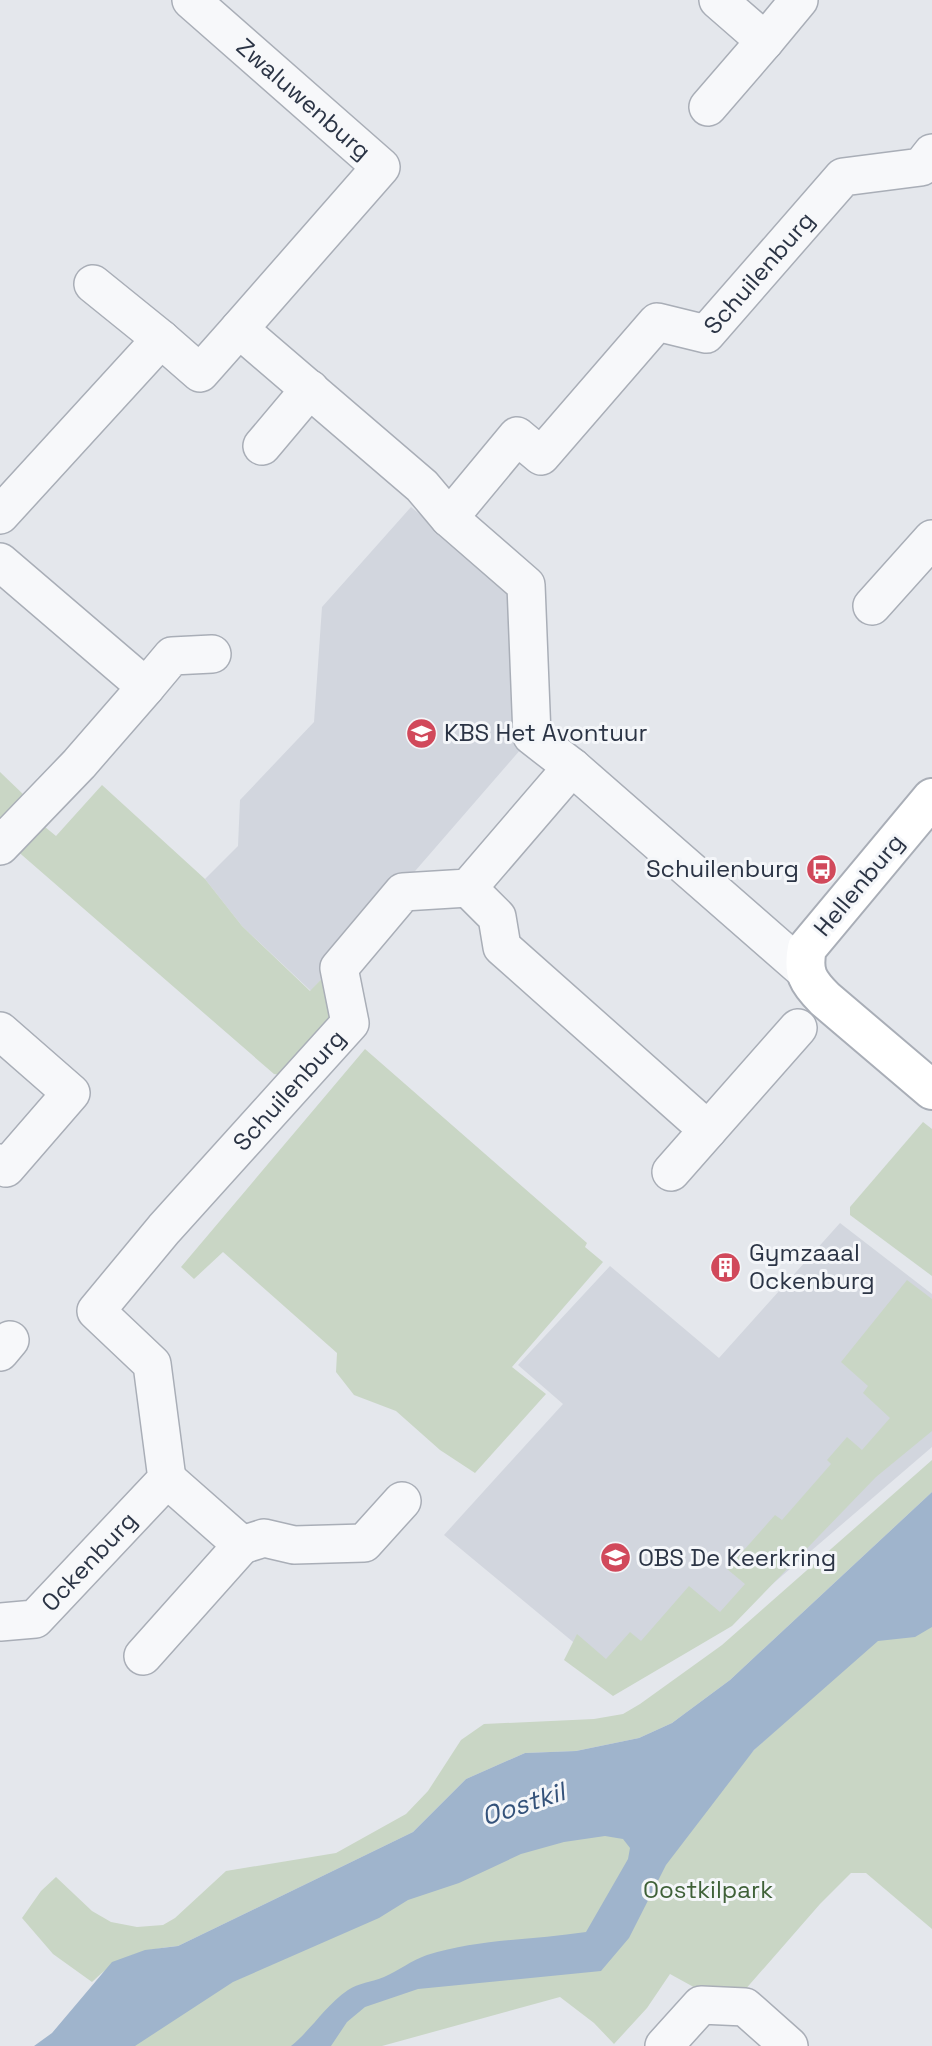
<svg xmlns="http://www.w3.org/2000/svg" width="932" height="2046" viewBox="0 0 932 2046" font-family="'Space Grotesk',sans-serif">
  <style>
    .built { fill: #d2d6de }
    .green { fill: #c9d6c5 }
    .water { fill: #9fb4cc }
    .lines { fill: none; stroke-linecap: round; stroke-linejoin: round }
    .street-casing { stroke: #a9aeb7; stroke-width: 40 }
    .secondary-casing { stroke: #a9aeb7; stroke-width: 42 }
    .street { stroke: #f7f8fa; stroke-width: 37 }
    .secondary { stroke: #fff; stroke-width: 38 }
    .labels { text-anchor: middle; stroke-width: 6; stroke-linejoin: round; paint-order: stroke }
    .street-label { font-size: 24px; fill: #2b3445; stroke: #f4f6f9 }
    .poi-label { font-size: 24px; fill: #2b3445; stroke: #f4f6f9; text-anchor: start }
    .park-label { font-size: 24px; fill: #3f6138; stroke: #f4f6f9 }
    .water-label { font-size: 26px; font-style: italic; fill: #34527a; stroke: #f4f6f9 }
  </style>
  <rect width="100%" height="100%" fill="#e4e7ec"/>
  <!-- built -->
  <g class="built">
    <polygon points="411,507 511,589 521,749 311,991 242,926 205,879 238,846 240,800 314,722 322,607"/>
    <polygon points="840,1223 932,1294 932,1447 720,1629 619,1680 444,1535 563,1404 518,1365 610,1266 719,1358"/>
  </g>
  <!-- green -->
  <g class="green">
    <polygon points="0,772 26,797 0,825"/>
    <polygon points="102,785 205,879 242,926 310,991 334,966 338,1023 288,1076 274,1074 15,849 39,822 56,836"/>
    <polygon points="365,1049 587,1243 585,1247 603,1262 512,1367 546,1394 475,1473 440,1450 396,1411 354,1395 336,1372 337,1353 223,1252 194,1279 181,1267"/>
    <polygon points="923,1122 932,1129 932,1276 850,1215 850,1207"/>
    <polygon points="907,1280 932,1299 932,1431 876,1477 732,1626 613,1696 564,1660 577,1634 606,1659 630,1632 641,1641 689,1586 720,1612 745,1584 727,1569 775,1515 782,1520 831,1464 827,1460 847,1437 862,1450 890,1418 863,1393 868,1386 841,1362"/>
    <path d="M 932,1460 L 932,1492 L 730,1680 L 672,1723 L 639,1738 L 576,1751 L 525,1753 L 466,1779 L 413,1832 L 178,1946 C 141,1950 120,1955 92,1982 L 53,1954 L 22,1918 L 41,1891 L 56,1877 L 92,1911 L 111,1922 L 137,1927 L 163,1925 L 175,1918 L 226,1871 L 336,1853 L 406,1814 L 428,1791 L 461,1740 L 484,1724 L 594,1719 L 623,1714 L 640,1704 L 722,1645 Z"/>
    <polygon points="932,1587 932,1929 866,1873 851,1873 820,1904 730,2007 670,1974 647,2008 614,2044 594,2023 560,1997 382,2046 123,2046 265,1954 452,1867 719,1790 754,1750"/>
  </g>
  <!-- water -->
  <path class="water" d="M 932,1492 L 932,1627 L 915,1637 L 878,1641 L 754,1750 L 666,1865 L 629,1938 L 601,1971 L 418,1989 L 365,2007 L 347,2022 L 331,2046 L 291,2046 C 312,2029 325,2006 348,1990 C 358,1983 372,1982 384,1977 C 398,1971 412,1960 427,1955 C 479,1939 533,1940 586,1932 L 628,1859 L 630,1848 L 623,1839 L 605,1836 L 564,1842 L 521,1854 L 459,1883 L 408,1900 L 379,1918 L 233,1982 L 135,2046 L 34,2046 L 52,2033 L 112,1962 L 145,1950 L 178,1946 L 413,1832 L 466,1779 L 525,1753 L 576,1751 L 639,1738 L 672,1723 L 730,1680 Z"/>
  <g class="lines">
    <defs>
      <g id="street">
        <path id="s1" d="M 191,0 L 381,167 L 239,329 L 422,486 L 449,518"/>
        <polyline points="718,0 765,41 799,0"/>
        <polyline points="708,107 765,41"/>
        <polyline points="161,339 200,373 239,329"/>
        <polyline points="262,446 310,389"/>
        <polyline points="0,515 161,339 93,284"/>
        <polyline points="0,562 146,687 79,764 0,846"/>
        <polyline points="872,606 932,539"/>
        <polyline points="146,687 172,656 212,654"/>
        <polyline points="468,888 497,917 502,947 708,1130 798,1028"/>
        <path id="s2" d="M 803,969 L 572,767 L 532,736 L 526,585 L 449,518 L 517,436 L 541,456 L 657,322 L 706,334 L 843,177 L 921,167 L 932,153"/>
        <polyline points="0,1031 71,1093 6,1168 0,1163"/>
        <polyline points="671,1172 708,1130"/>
        <polyline points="0,1352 10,1340"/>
        <polyline points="242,1545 264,1538 294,1545 364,1543 402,1501"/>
        <path id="s3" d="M 0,1622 L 35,1619 L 167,1479 L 152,1364 L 96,1311 L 164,1229 L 350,1023 L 339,968 L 403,892 L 468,888 L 572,767"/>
        <polyline points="143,1656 242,1545 167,1479"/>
        <polyline points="664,2046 701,2005 745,2007 789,2046"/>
      </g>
      <path id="secondary" d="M 932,798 L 807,948 C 802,973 808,982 825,999 L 932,1090"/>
    </defs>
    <!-- street casing -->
    <use href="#street" class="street-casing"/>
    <!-- secondary casing -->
    <use href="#secondary" class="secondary-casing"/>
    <!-- street -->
    <use href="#street" class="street"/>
    <!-- secondary -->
    <use href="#secondary" class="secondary"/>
  </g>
  <!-- icons -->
  <defs>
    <symbol id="school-disc" viewBox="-11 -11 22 22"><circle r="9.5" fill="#d1495b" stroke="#f4f6f9"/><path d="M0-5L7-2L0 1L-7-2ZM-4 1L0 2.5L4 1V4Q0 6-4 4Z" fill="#fff"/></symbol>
    <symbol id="bus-disc" viewBox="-11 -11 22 22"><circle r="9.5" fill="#d1495b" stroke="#f4f6f9"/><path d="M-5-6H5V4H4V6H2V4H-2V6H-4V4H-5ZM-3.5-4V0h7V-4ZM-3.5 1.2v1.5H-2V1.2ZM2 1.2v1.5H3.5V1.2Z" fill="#fff"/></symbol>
    <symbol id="building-disc" viewBox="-11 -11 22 22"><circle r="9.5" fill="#d1495b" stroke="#f4f6f9"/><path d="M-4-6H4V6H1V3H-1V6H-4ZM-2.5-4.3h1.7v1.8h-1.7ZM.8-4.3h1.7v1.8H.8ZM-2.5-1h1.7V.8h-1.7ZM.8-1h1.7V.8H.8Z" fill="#fff"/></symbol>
  </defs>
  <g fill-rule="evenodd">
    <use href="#school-disc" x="404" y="716" width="35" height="35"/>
    <use href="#bus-disc" x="804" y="852" width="35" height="35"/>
    <use href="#building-disc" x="708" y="1250" width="35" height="35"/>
    <use href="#school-disc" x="598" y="1540" width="35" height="35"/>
  </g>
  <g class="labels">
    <!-- street labels -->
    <g class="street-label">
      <text dy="8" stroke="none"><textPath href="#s1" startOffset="150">Zwaluwenburg</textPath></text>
      <text dy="8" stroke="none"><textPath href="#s2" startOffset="1057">Schuilenburg</textPath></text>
      <text transform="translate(859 885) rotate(-50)" y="8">Hellenburg</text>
      <text dy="8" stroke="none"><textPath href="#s3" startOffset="714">Schuilenburg</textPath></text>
      <text dy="8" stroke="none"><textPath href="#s3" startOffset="114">Ockenburg</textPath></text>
    </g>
    <!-- poi labels -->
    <g class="poi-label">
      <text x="444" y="741">KBS Het Avontuur</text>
      <text x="799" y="877" text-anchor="end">Schuilenburg</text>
      <text x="749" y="1261">Gymzaaal<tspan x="749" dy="28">Ockenburg</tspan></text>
      <text x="638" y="1566">OBS De Keerkring</text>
    </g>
    <!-- park labels -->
    <g class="park-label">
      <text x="708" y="1898">Oostkilpark</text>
    </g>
    <!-- water labels -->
    <g class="water-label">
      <text transform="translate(523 1804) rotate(-18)" y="9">Oostkil</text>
    </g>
  </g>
</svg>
